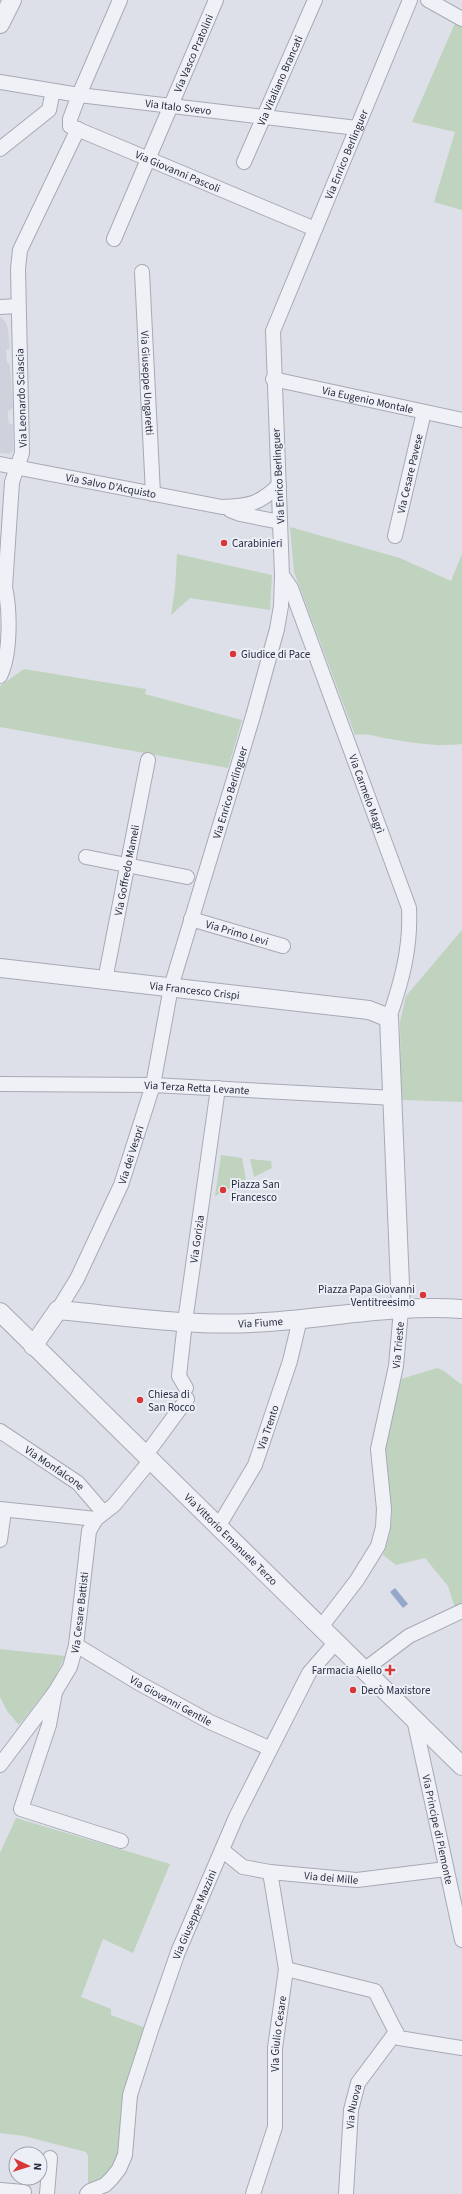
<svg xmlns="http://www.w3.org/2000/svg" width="462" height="2194" viewBox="0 0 462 2194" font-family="'Source Sans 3',sans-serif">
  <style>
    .built { fill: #cfd2dd }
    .green { fill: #c0d3be }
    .water { fill: #95a7cb }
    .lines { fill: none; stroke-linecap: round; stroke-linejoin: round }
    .minor-casing { stroke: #a6aab6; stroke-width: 16 }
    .tertiary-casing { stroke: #a6aab6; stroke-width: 20 }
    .minor { stroke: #f0f1f6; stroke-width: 14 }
    .tertiary { stroke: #f0f1f6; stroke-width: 18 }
    .poi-dot { fill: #d83738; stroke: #edeff6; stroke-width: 1.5 }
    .labels { text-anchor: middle; stroke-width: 4; stroke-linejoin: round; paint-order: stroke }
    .street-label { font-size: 11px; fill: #252b40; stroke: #edeff6 }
    .poi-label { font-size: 11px; fill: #252b40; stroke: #edeff6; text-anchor: start }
  </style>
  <rect width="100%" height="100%" fill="#dde0e8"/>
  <!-- built -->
  <polygon class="built" points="0,317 6,322 8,329 10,348 6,350 7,362 10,365 13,408 8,411 8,417 9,423 13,425 13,451 9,454 0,453"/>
  <!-- green -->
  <g class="green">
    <polygon points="455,23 462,27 462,210 434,202 455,132 412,122"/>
    <path d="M 290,527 L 400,558 L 451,581 L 462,554 L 462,744 C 439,747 414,743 391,739 C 378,738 369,732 355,735 L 294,572 Z"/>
    <polygon points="177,554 272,575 270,610 190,598 171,615 175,588"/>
    <polygon points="24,669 146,689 145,694 242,720 228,768 0,727 0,686"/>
    <polygon points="462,930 462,1102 401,1100 400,1022 406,996"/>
    <polygon points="221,1155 242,1158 246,1180 215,1196"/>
    <polygon points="250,1159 271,1161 272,1168 254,1177"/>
    <polygon points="437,1368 444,1371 462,1385 462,1606 455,1608 448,1586 425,1558 396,1565 383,1555 390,1534 392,1515 387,1476 386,1442 401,1379"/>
    <polygon points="0,1649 65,1656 53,1682 19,1725 7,1711 0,1697"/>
    <polygon points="16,1818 170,1864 133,1953 103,1939 81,1997 111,2009 111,2015 146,2028 121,2155 99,2184 88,2183 88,2156 86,2152 24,2136 0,2133 0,1853"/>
  </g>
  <!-- water -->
  <polygon class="water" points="395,1588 408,1604 403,1608 390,1592"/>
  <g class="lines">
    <defs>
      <g id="minor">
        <path id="s1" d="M 120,0 L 79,95 L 70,119 L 70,126 L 315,229"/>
        <polyline points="428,0 462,19"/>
        <path id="s2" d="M 0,82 L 79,95 L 357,128"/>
        <polyline points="0,149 49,110 53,91"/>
        <path id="s3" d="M 244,162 L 315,0"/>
        <path id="s4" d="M 114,239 L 216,0"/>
        <path id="s5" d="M 142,272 L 153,494"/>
        <polyline points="0,307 18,306"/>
        <path id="s6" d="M 273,379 L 462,420"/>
        <path id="s7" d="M 0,464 L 222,507 C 250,506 259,504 279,485"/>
        <polyline points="230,510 240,514 280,522"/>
        <path id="s8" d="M 395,536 L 424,412"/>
        <path id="s9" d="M 282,575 L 291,588 L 409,908 C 411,947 402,981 389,1018"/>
        <path d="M 0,676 C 11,654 10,610 5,587 L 12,482 L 22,453 L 18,269 L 20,250 L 78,129"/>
        <polyline points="86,857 187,877"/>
        <path id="s10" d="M 191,919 L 283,946"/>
        <path id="s11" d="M 105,980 L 148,760"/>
        <path id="s12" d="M 0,1084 L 153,1085 L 394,1098"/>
        <path id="s13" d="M 58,1310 L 77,1279 L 121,1185 L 153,1085 L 171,987 L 253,716 L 277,629 L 281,606 L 282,575 L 273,331 L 410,0"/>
        <path id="s14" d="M 186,1388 L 179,1376 L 185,1322 L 218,1088"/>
        <path id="s15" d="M 0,1431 L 78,1483 L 103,1512"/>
        <polyline points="145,1456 187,1399"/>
        <polyline points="0,1509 96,1519"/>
        <path id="s16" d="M 218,1527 L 255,1465 L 290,1361 L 300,1319"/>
        <polyline points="0,1540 4,1510"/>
        <path id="s17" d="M 321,1627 L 357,1580 L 378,1546 L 383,1527 L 384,1509 L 378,1449 L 396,1366 L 401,1310"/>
        <path id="s18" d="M 76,1645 L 137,1682 L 210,1722 L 269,1748"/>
        <polyline points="364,1670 409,1636 462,1611"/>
        <polyline points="55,1692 49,1725 21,1809 121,1841"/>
        <path id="s19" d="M 414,1719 L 462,1940"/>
        <path id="s20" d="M 0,1765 L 55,1692 L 70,1667 L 76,1645 L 89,1531 L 96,1519 L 114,1505 L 150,1461"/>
        <path id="s21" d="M 222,1850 L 243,1867 L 270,1872 L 357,1880 L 446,1869"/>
        <polyline points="286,1969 375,1991 399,2038 462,2048"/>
        <polyline points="0,2190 24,2192"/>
        <polyline points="47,2194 50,2158"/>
        <path id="s22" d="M 87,2194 L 90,2191 L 105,2185 L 112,2178 L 119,2169 L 125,2155 L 130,2095 L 151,2030 L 178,1952 L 236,1817 L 309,1673 L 336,1642"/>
        <path id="s23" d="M 253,2194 L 275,2127 L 275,2048 L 286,1969 L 270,1872"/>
        <path id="s24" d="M 346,2194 L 351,2110 L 358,2083 L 396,2032"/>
      </g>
      <g id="tertiary">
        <polyline points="0,24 12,0"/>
        <path id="s25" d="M 0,968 L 369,1010 L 389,1018 L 401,1310"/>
        <path id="s26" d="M 0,1312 L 462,1766"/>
        <path id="s27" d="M 33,1346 L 58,1310 C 122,1316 187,1326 251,1323 C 321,1320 392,1304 462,1309"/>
      </g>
    </defs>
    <!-- minor casing -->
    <use href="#minor" class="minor-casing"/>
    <!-- tertiary casing -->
    <use href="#tertiary" class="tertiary-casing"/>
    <!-- minor -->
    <use href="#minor" class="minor"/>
    <!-- tertiary -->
    <use href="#tertiary" class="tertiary"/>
  </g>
  <!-- markers -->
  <g class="poi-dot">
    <circle cx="224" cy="543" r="4"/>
    <circle cx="233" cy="654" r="4"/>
    <circle cx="223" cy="1190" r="4"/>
    <circle cx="423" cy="1295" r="4"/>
    <circle cx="140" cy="1400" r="4"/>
    <path d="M388 1664h4v4h4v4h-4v4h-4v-4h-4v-4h4z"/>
    <circle cx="353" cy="1690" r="4"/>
  </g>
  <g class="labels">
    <!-- street labels -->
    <g class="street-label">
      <text dy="4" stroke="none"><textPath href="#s4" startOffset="202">Via Vasco Pratolini</textPath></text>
      <text dy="4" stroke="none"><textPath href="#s3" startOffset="89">Via Vitaliano Brancati</textPath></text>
      <text dy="4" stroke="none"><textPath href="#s2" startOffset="180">Via Italo Svevo</textPath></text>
      <text dy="4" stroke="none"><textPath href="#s13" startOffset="1208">Via Enrico Berlinguer</textPath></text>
      <text dy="4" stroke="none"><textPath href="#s1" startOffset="253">Via Giovanni Pascoli</textPath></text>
      <text dy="4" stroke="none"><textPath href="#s5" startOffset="111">Via Giuseppe Ungaretti</textPath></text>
      <text transform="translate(21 398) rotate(-92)" y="4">Via Leonardo Sciascia</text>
      <text dy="4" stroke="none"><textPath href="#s6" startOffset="97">Via Eugenio Montale</textPath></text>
      <text dy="4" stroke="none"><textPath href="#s8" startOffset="64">Via Cesare Pavese</textPath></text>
      <text transform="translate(278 476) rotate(-93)" y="4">Via Enrico Berlinguer</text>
      <text dy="4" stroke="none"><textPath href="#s7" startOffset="113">Via Salvo D'Acquisto</textPath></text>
      <text dy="4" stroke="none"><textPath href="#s13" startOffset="548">Via Enrico Berlinguer</textPath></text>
      <text dy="4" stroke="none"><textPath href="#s9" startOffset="235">Via Carmelo Magrì</textPath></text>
      <text dy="4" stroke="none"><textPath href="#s11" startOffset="112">Via Goffredo Mameli</textPath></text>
      <text dy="4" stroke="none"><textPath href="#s10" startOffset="48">Via Primo Levi</textPath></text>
      <text dy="4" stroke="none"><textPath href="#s25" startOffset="196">Via Francesco Crispi</textPath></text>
      <text dy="4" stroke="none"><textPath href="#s12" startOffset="197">Via Terza Retta Levante</textPath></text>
      <text dy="4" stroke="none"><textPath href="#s13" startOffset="172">Via dei Vespri</textPath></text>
      <text dy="4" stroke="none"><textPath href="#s14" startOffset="152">Via Gorizia</textPath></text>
      <text dy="4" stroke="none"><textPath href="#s27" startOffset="247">Via Fiume</textPath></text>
      <text dy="4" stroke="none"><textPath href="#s17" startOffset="303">Via Trieste</textPath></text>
      <text dy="4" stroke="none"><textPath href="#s16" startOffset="112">Via Trento</textPath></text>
      <text dy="4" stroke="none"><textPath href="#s15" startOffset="66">Via Monfalcone</textPath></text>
      <text dy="4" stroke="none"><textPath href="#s26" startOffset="324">Via Vittorio Emanuele Terzo</textPath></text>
      <text dy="4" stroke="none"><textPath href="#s20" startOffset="176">Via Cesare Battisti</textPath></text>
      <text dy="4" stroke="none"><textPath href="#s18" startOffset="110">Via Giovanni Gentile</textPath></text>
      <text dy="4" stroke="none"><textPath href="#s19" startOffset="113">Via Principe di Piemonte</textPath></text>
      <text dy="4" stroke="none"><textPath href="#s21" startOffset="116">Via dei Mille</textPath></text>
      <text dy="4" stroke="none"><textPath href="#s22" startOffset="309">Via Giuseppe Mazzini</textPath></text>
      <text dy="4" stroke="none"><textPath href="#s23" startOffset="164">Via Giulio Cesare</textPath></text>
      <text dy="4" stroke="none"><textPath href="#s24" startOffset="88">Via Nuova</textPath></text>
    </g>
    <!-- poi labels -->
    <g class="poi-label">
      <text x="232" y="547">Carabinieri</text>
      <text x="241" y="658">Giudice di Pace</text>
      <text x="231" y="1188">Piazza San<tspan x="231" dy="13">Francesco</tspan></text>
      <text x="415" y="1293" text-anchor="end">Piazza Papa Giovanni<tspan x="415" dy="13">Ventitreesimo</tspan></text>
      <text x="148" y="1398">Chiesa di<tspan x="148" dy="13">San Rocco</tspan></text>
      <text x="382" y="1674" text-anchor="end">Farmacia Aiello</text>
      <text x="361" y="1694">Decò Maxistore</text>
    </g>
  </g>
  <!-- north arrow -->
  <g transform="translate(28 2166) rotate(94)"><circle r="19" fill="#edeff6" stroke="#9da1ad"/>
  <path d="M0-3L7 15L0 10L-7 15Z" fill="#d83738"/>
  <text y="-6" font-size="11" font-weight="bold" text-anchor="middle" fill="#252b40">N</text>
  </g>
</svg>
